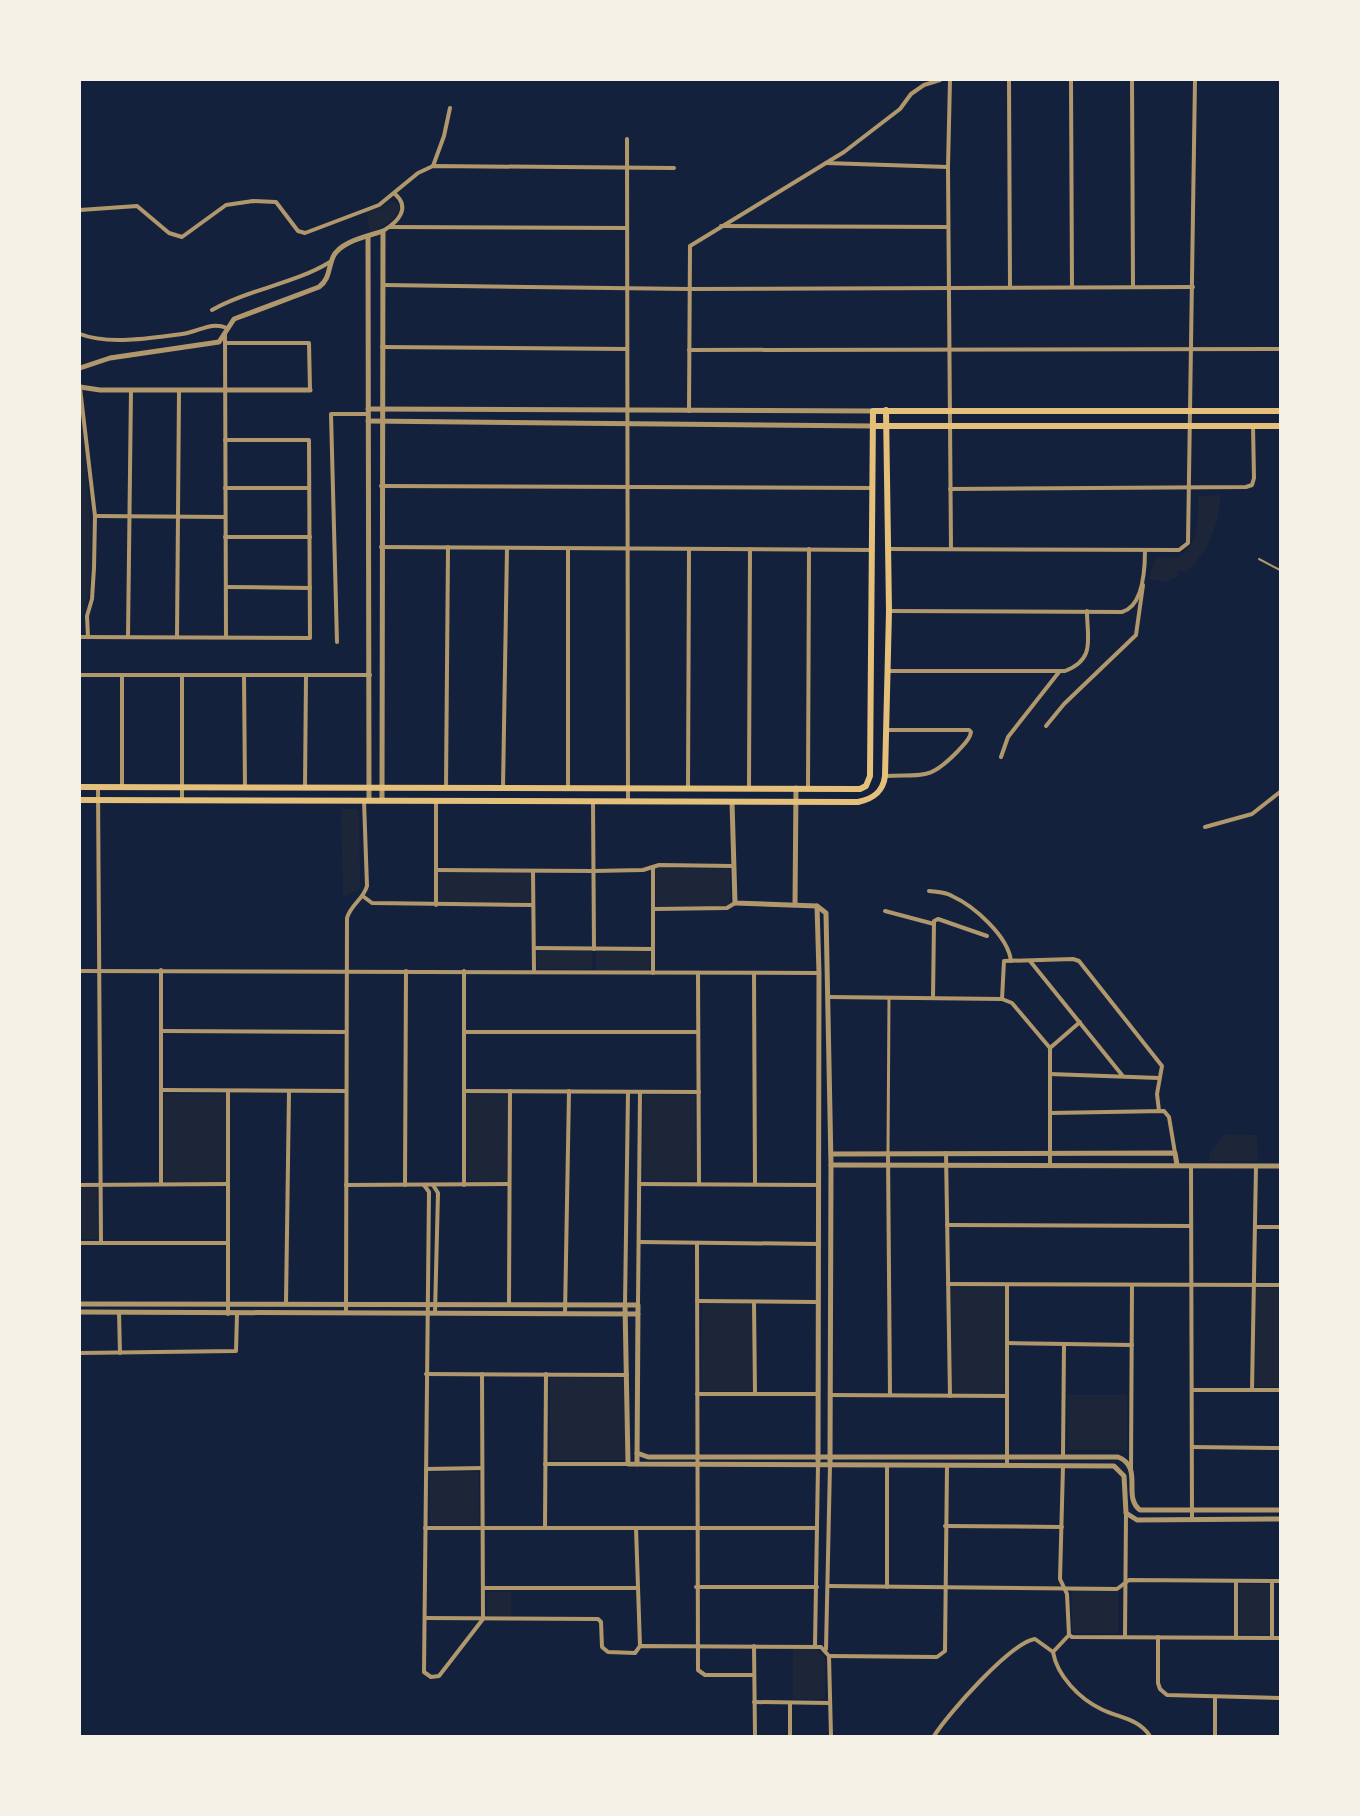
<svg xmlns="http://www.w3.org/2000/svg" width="1360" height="1816" viewBox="0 0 1360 1816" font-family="Mulish,sans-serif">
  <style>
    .green { fill: #1d2539 }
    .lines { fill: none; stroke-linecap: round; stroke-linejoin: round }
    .service { stroke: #b1986c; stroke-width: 2 }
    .pedestrian { stroke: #b1986c; stroke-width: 3 }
    .minor { stroke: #b1986c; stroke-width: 4 }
    .tertiary { stroke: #b1986c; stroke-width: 5 }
    .secondary { stroke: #e5c07b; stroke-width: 6 }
  </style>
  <rect width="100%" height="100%" fill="#14213d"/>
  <!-- green -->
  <g class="green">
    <path d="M 391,201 L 399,205 C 398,221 383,226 370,232 L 366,211 L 379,209 Z"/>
    <path d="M 80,406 C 85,449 100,578 83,614 L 80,614 Z"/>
    <path d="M 1221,495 C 1218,526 1209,551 1186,572 L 1179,570 L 1177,577 L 1166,582 L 1149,579 L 1155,558 L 1181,556 C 1200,540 1198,519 1198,496 Z"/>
    <polygon points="341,809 356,809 359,812 360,889 343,897"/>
    <polygon points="656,868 730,869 730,906 656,906"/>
    <polygon points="438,871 531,873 531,903 438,902"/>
    <polygon points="537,950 592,951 592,969 537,969"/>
    <rect x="596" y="951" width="54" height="19"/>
    <rect x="164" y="1094" width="64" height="88"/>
    <polygon points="466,1094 508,1095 507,1182 467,1181"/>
    <polygon points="643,1095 695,1095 696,1180 643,1181"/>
    <polygon points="1225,1134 1257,1135 1258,1161 1210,1161 1209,1154"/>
    <polygon points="80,1188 97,1188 98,1239 80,1239"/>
    <polygon points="950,1286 1005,1287 1004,1394 951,1394"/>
    <polygon points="1255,1288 1280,1288 1280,1387 1254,1387"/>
    <polygon points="702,1304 752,1304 753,1391 701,1391"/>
    <polygon points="550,1378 624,1378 625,1460 550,1460"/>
    <polygon points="1067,1395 1127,1395 1127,1450 1068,1450"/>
    <polygon points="429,1472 478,1472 479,1525 430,1525"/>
    <rect x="1239" y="1584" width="31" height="50"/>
    <polygon points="1072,1590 1118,1591 1118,1633 1076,1633 1072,1630"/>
    <rect x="487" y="1592" width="24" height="24"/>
    <polygon points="815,1649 825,1658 825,1697 823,1699 793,1699 793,1649"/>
  </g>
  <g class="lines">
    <!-- service -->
    <polyline class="service" points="1259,559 1280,570"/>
    <!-- pedestrian -->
    <polyline class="pedestrian" points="888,1153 889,998"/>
    <!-- minor -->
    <g class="minor">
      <polyline points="950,80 948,167 951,549"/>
      <polyline points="1009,80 1010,287"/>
      <polyline points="1071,80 1072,287"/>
      <polyline points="1132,80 1133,287"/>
      <polyline points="627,139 628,801"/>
      <polyline points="826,163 948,167"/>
      <polyline points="433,166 444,136 450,108"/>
      <polyline points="80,210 137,206 169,233 182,237 226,205 253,201 276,202 298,231 305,233 379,205 418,173 433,166 674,168"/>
      <polyline points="721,226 948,227"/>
      <polyline points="390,227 627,228"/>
      <path d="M 383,231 C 398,222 411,208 395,194"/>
      <polyline points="383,285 690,289 1193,287"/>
      <path d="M 212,310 C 249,289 294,284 330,262"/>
      <path d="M 80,334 C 107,345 153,338 182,334 C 199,332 210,321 227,328"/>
      <polyline points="225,335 226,637"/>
      <polyline points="225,343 309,343 310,390"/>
      <polyline points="382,347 627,349"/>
      <polyline points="689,350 1280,349"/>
      <polyline points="80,388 95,516 94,568 92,599 87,616 88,637"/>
      <polyline points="689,411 690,246 844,152 900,109 911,94 924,85 940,80"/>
      <polyline points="381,486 872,488"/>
      <polyline points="225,488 309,488"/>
      <polyline points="950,489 1246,487 1252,485 1254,478 1253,426"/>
      <polyline points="95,516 225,517"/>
      <polyline points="225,537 310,537"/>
      <polyline points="381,547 871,550"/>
      <polyline points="888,549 1179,550 1188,543 1195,80"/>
      <polyline points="226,587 310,588"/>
      <path d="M 890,611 L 1122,612 C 1144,606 1145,568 1145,550"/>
      <polyline points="80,637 310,638 309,440 225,440"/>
      <polyline points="128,637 131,390"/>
      <polyline points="177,637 179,391"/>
      <polyline points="337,642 331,414 368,414"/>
      <path d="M 888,671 L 1065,671 C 1096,659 1087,639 1087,611"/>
      <polyline points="80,675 370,675"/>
      <polyline points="122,675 122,788"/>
      <polyline points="182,675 182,800"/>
      <polyline points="244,675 245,788"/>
      <polyline points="1046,726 1064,704 1136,635 1143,585"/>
      <polyline points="1001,757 1008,737 1059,672"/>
      <path d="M 885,776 C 924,774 929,781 958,751 C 963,745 970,740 971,732 L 969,730 L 886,730"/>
      <polyline points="98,787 101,1243"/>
      <polyline points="568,787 568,549"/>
      <polyline points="305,788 306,675"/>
      <polyline points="446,788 448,547"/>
      <polyline points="503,788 507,548"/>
      <polyline points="688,788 689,549"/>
      <polyline points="749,788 750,549"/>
      <polyline points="808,788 809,549"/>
      <polyline points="593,802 594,949"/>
      <polyline points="1205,827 1252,814 1280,792"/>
      <polyline points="436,870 593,871 643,870 659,865 733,866"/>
      <polyline points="533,871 534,972"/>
      <path d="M 929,891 C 937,892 946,892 952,896 C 974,906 1008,936 1011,961"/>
      <polyline points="364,897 372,903 533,905"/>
      <polyline points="436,905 436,801"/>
      <polyline points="653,909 727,908 735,903"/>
      <polyline points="885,911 934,924"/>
      <polyline points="534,948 653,949"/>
      <polyline points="1030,961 1122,1075"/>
      <polyline points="161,970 161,1184"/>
      <polyline points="80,971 819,973"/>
      <polyline points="653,973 653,868"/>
      <polyline points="698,973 699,1184"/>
      <polyline points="754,973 755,1184"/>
      <polyline points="829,997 1002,999 1012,1003 1050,1048 1050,1164"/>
      <polyline points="933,998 934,921 938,919 987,936"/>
      <polyline points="1002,999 1004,961 1073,959 1079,961 1162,1066 1157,1094 1159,1111"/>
      <polyline points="161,1031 346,1032"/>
      <polyline points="464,1032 698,1032"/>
      <polyline points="1050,1048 1080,1022"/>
      <polyline points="1050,1074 1159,1078"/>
      <polyline points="161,1090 346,1091"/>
      <polyline points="464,1091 699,1092"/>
      <polyline points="1050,1113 1164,1111 1169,1117 1175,1153"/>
      <polyline points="888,1153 890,1395"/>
      <polyline points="946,1153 950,1396"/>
      <polyline points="1191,1166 1192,1519"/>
      <polyline points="639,1184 818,1185"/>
      <polyline points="80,1185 228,1184"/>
      <polyline points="346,1185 509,1184"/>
      <polyline points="405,1185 406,971"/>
      <polyline points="424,1185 429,1192 424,1672 431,1677 439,1676 483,1619 482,1374"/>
      <polyline points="433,1185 438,1193 435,1313"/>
      <polyline points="464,1185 464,971"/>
      <polyline points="947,1225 1191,1226"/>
      <polyline points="1255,1227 1280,1227"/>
      <polyline points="639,1242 818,1244"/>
      <polyline points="80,1243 228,1243"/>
      <polyline points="697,1243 698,1670 705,1675 754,1675"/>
      <polyline points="948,1284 1280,1285"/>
      <polyline points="697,1301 816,1302"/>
      <polyline points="754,1302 755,1394"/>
      <polyline points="286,1304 289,1091"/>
      <polyline points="509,1304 510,1091"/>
      <polyline points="625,1305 628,1092"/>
      <polyline points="638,1305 640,1092"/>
      <polyline points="119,1312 120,1353"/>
      <path d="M 346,1313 L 347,918 C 351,904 363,900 367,886 L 364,801"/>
      <polyline points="228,1314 228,1091"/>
      <polyline points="565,1314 569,1091"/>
      <polyline points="1007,1343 1132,1345"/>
      <polyline points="80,1353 236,1351 237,1314"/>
      <polyline points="426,1374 627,1375"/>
      <polyline points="1192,1390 1280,1390"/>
      <polyline points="1252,1390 1256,1166"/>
      <polyline points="697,1394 817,1394"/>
      <polyline points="830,1395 1006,1396"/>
      <polyline points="1192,1447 1280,1448"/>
      <polyline points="1063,1457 1064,1344"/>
      <polyline points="545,1464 628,1464"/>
      <polyline points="1007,1466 1007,1285"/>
      <polyline points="1063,1466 1060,1579 1067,1594 1069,1635 1072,1637 1280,1638"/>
      <polyline points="426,1469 482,1468"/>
      <polyline points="1131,1469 1132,1285"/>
      <polyline points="945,1526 1062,1527"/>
      <polyline points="425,1528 817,1528"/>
      <polyline points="545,1528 546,1374"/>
      <polyline points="636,1528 640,1646"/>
      <polyline points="1272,1581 1272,1638"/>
      <polyline points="829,1586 1117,1589 1129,1580 1280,1581"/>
      <polyline points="696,1587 817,1587"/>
      <polyline points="887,1587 887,1466"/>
      <polyline points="483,1588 637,1588"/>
      <polyline points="425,1618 598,1619 601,1622 602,1647 608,1652 635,1653 640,1646 821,1647 829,1656 831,1736"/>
      <polyline points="1125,1637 1126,1513"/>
      <polyline points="1158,1637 1158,1683 1160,1689 1167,1695 1280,1698"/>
      <polyline points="1236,1638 1236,1581"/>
      <polyline points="754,1646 755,1736"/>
      <polyline points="815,1646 818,1465"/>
      <polyline points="826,1649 830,1465"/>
      <path d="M 1053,1652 C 1057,1676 1080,1699 1101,1709 C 1119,1718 1138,1718 1150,1736"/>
      <polyline points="829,1656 937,1657 945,1651 947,1466"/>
      <polyline points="754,1702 830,1703"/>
      <polyline points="790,1703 790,1736"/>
      <path d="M 934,1736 C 948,1714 1010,1643 1035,1639 L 1053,1652 L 1069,1635"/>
      <polyline points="1215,1736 1215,1698"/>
    </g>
    <!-- tertiary -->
    <g class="tertiary">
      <polyline points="368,237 369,800"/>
      <path d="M 80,368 L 110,358 L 219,342 L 234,319 L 319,287 C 330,279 328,268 333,257 C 340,241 369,236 383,231 L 382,801"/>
      <polyline points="80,387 100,390 310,390"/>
      <polyline points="368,409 873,411"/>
      <polyline points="368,421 873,426"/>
      <polyline points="732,802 735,903 817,906 826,913 831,1165 830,1465"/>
      <polyline points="795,905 796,788"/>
      <polyline points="817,906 819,973 818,1461"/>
      <polyline points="831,1154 1175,1153 1177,1165"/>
      <polyline points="831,1165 1280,1166"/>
      <polyline points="80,1304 638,1305 637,1464"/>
      <polyline points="625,1305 628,1464 1114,1466 1124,1476 1126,1513 1137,1520 1280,1519"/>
      <polyline points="80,1312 638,1314"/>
      <path d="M 637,1453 L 648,1457 L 1118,1457 C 1144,1467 1122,1497 1140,1510 L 1280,1510"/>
    </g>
    <!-- secondary -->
    <g class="secondary">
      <polyline points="873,426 1280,426"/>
      <polyline points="80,787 860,789 866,786 870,776 873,411 1280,411"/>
      <path d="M 80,800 L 858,802 C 873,799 883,792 885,776 L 889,611 L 886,410"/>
    </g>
  </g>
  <!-- border -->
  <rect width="1360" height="1816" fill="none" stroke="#f6f1e7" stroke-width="162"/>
</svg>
